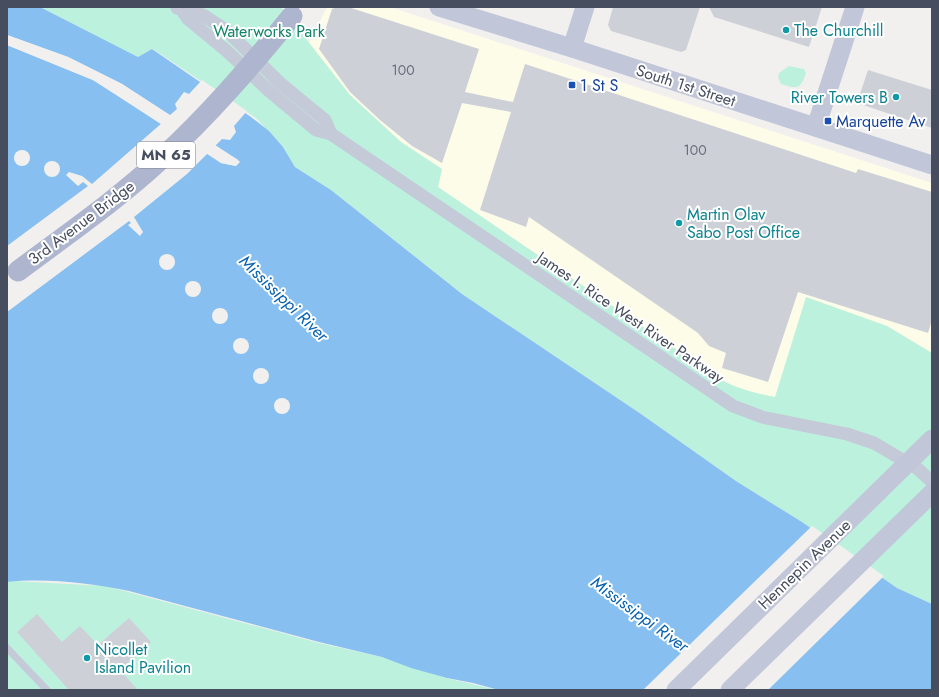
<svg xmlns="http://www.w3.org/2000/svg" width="939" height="697" viewBox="0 0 939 697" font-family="Jost,sans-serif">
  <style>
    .commercial { fill: #fdfce8 }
    .green { fill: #bcf1de }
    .water { fill: #87c0f0 }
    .pier { fill: #f2f0ef }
    .building { fill: #ced0d7 }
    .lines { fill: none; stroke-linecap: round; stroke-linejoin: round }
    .lane { stroke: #c5cad8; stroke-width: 7 }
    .street { stroke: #c5cad8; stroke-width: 13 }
    .secondary { stroke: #c1c6d9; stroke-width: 19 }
    .secondary-bridge { stroke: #c1c6d9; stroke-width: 19 }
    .primary-bridge { stroke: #aeb6cf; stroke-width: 21 }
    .culture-dot { fill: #0f9aa8; stroke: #fff; stroke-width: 1.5 }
    .transit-dot { fill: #1a4fb4; stroke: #fff; stroke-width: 1.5 }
    .labels { text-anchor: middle; stroke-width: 4; stroke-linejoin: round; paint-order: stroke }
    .number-label { font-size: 14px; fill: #686e7c }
    .shield { fill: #fff; stroke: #7e828e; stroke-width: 1 }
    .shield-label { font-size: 15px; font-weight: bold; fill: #464d5e }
    .culture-label { font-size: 16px; fill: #0d838f; stroke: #fff; text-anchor: start }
    .park-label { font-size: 16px; fill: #138367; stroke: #fff }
    .transit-label { font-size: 16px; fill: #164399; stroke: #fff; text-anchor: start }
    .street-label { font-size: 16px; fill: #464d5e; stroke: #fff }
    .water-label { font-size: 17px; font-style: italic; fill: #0662b1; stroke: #fff }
  </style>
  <rect width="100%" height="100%" fill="#f2f0ef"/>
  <!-- commercial -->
  <polygon class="commercial" points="327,7 390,7 932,183 932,353 887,326 775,397 751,393 721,380 438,187 442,169 401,142 350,95 309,43"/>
  <!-- green -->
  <g class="green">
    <path d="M 40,7 L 281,7 L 350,95 L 401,142 L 442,169 L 438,187 L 721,380 C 739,389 755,393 775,397 L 806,297 L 887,326 L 932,353 L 932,604 L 897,588 L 802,522 L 736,481 L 641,414 L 462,294 L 331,190 L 295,167 L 283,147 L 256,118 L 153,49 L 138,57 Z"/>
    <path d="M 789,66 L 804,69 L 806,73 C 800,90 797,89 781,84 L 778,77 L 779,73 Z"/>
    <polygon points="14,581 106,586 319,643 382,657 446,678 498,690 7,690 7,582"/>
  </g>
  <!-- water -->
  <path class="water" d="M 7,7 L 40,7 L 138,57 L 152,49 L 251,117 L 269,131 L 283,147 L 295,167 L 331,190 L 462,294 L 641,414 L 736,481 L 802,522 L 897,588 L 932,604 L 932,690 L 499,690 L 473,683 L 447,678 L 411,668 L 382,657 L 319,642 L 129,591 C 90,583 47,578 7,582 L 7,45 L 93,80 L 221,163 L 236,166 L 238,160 L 122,84 L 68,57 L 7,35 Z"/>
  <!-- pier -->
  <g class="pier">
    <polygon points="7,35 68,57 122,84 170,115 177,109 175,104 184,92 189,94 202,80 247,111 234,126 236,132 230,140 222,139 215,146 238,160 240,162 236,166 221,163 208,153 187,174 134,217 143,232 140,236 128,225 131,223 129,221 7,312 7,246 88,186 83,182 78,186 66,175 69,172 82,176 92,184 162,123 93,80 7,45 7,43 40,55 94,78 222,161 236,164 237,162 121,86 68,59 7,37"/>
    <circle cx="22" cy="158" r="8"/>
    <circle cx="52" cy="169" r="8"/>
    <circle cx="167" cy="262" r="8"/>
    <circle cx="193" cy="289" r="8"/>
    <circle cx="220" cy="316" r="8"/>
    <circle cx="241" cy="346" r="8"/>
    <circle cx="261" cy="376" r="8"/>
    <circle cx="282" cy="406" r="8"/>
    <polygon points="812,526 884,576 768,690 643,690"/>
  </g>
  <!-- building -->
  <g class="building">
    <polygon points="337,7 348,7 479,49 465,92 513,102 525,64 856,173 858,169 932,192 932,320 928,333 798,292 768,382 722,368 726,353 709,346 698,333 529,217 526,227 480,210 511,112 462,103 442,163 412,146 380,120 350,92 319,49 332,9"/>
    <polygon points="613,7 700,7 686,50 681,52 611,31 608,25"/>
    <polygon points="709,7 822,7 809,47 714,17"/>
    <polygon points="868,70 932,90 932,128 857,103"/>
    <polygon points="37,614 62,642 80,626 98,645 129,618 151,642 120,670 138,690 69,690 17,632"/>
  </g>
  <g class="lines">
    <!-- lane -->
    <polyline class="lane" points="7,648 47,690"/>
    <!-- street -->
    <g class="street">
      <polyline points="177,8 203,15 227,31 280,83 325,120 331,134"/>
      <polyline points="181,9 188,19 228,52 268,90 316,130 331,134 733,406 762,417 847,434 874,443 918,469 932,482"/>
    </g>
    <!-- secondary -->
    <g class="secondary">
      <polyline points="439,7 572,48 932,165"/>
      <polyline points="572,48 585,7"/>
      <polyline points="816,127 855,7"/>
      <polyline points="730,690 932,493"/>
    </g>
    <!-- secondary-bridge -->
    <polyline class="secondary-bridge" points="676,690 932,439"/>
    <!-- primary-bridge -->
    <path class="primary-bridge" d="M 18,271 C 66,235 117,200 161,159 C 209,115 251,66 292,16"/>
  </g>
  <!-- markers -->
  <g class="culture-dot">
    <circle cx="786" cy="30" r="4"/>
    <circle cx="896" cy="97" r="4"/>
    <circle cx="679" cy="223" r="4"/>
    <circle cx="87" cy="658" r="4"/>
  </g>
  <g class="transit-dot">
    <rect x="568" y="81" width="8" height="8" rx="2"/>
    <rect x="824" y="117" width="8" height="8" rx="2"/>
  </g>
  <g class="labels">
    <!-- number labels -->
    <g class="number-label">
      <text x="403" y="75">100</text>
      <text x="695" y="155">100</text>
    </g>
    <!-- shield labels -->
    <rect class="shield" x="137" y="142" width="58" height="26" rx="3"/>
    <g class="shield-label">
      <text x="166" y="160">MN 65</text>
    </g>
    <!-- culture labels -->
    <g class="culture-label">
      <text x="794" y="36">The Churchill</text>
      <text x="888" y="103" text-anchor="end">River Towers B</text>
      <text x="687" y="220">Martin Olav<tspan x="687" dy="18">Sabo Post Office</tspan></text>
      <text x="95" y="655">Nicollet<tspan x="95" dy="18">Island Pavilion</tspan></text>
    </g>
    <!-- park labels -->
    <g class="park-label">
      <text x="269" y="37">Waterworks Park</text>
    </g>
    <!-- transit labels -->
    <g class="transit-label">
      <text x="580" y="91">1 St S</text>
      <text x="836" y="127">Marquette Av</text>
    </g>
    <!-- street labels -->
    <g class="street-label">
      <text transform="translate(686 85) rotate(18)" y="6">South 1st Street</text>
      <text transform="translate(81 222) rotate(-37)" y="6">3rd Avenue Bridge</text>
      <text transform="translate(631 317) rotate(34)" y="6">James I. Rice West River Parkway</text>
      <text transform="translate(804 564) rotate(-44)" y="6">Hennepin Avenue</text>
    </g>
    <!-- water labels -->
    <g class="water-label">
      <text transform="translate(284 298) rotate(44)" y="6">Mississippi River</text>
      <text transform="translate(640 614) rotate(36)" y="6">Mississippi River</text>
    </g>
  </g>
  <!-- border -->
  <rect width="939" height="697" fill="none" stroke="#464d5e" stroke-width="16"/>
</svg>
